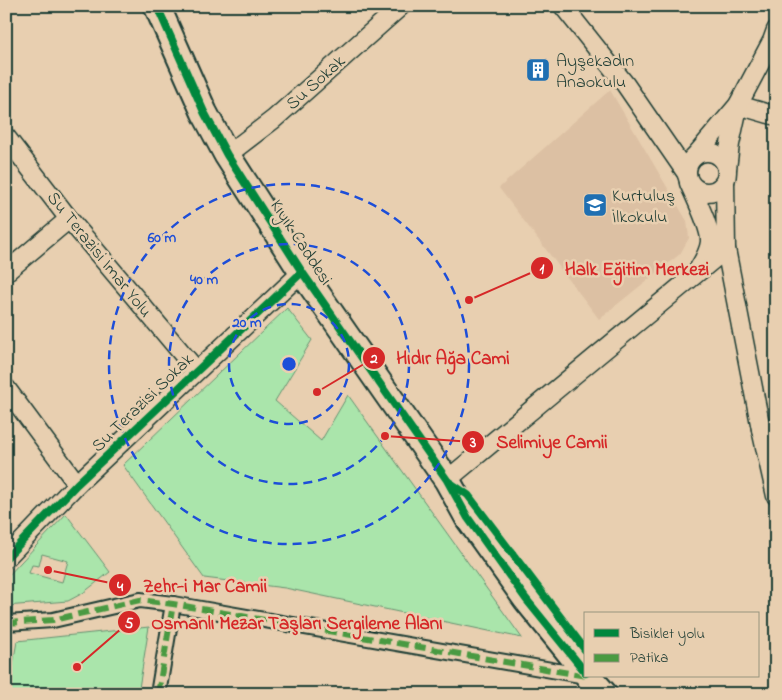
<svg xmlns="http://www.w3.org/2000/svg" width="782" height="700" viewBox="0 0 782 700" font-family="'Indie Flower',sans-serif">
  <style>
    .built { fill: #dcc0a3 }
    .green { fill: #aae5ab; stroke: #649170; fill-rule: evenodd }
    .lines { fill: none; stroke-linecap: round; stroke-linejoin: round }
    .pedestrian-casing { stroke: #1f3d34; stroke-width: 18 }
    .minor-casing { stroke: #1f3d34; stroke-width: 21 }
    .secondary-casing { stroke: #1f3d34; stroke-width: 29 }
    .pedestrian { stroke: #e8cfb0; stroke-width: 14 }
    .minor { stroke: #e8cfb0; stroke-width: 18 }
    .secondary { stroke: #e8cfb0; stroke-width: 25 }
    .quiet { stroke: #4a9a42; stroke-width: 6; stroke-dasharray: 12 6; stroke-linecap: butt }
    .cycleway-casing { stroke: #e8cfb0; stroke-width: 11 }
    .cycleway { stroke: #00873e; stroke-width: 8 }
    .ring { fill: none; stroke: #1d4ed8; stroke-width: 2.5; stroke-dasharray: 9 6 }
    .labels { text-anchor: middle; stroke-width: 5; stroke-linejoin: round; paint-order: stroke }
    .poi-label { font-size: 18px; fill: #1f3d34; stroke: #e8cfb0; text-anchor: start }
    .street-label { font-size: 18px; fill: #1f3d34; stroke: #e8cfb0 }
    .centre { fill: #1d4ed8; stroke: #e8cfb0; stroke-width: 2.5 }
    .ring-label { font-size: 15px; text-anchor: middle; font-weight: bold; fill: #1d4ed8; stroke: #e8cfb0; stroke-width: 5; stroke-linejoin: round; paint-order: stroke }
    .leader { fill: none; stroke: #d62828; stroke-width: 2 }
    .callout-dot { fill: #d62828; stroke: #e8cfb0; stroke-width: 2 }
    .mark-label { font-size: 15px; text-anchor: middle; font-weight: bold; fill: #fff }
    .callout-label { font-size: 19px; text-anchor: middle; font-weight: bold; fill: #d62828; stroke: #e8cfb0; stroke-width: 5; stroke-linejoin: round; paint-order: stroke }
  </style>
  <rect width="100%" height="100%" fill="#e8cfb0"/>
  <filter id="ink" filterUnits="userSpaceOnUse"><feTurbulence type="fractalNoise" baseFrequency=".02" numOctaves="2"/><feDisplacementMap in="SourceGraphic" scale="10" xChannelSelector="R" yChannelSelector="G"/><feConvolveMatrix kernelMatrix="1 2 1 2 8 2 1 2 1" color-interpolation-filters="sRGB"/></filter>
  <g filter="url(#ink)">
    <!-- built -->
    <polygon class="built" points="610,90 687,221 689,238 680,254 599,319 499,188"/>
    <!-- green -->
    <g class="green">
      <polygon points="287,308 312,340 275,401 321,441 348,395 522,638 285,588 204,578 123,465"/>
      <path d="M 66,514 L 110,572 L 83,593 L 68,601 L 6,606 L 6,578 ZM 42,554 L 68,561 L 62,582 L 29,573 L 32,565 L 39,566 Z"/>
      <polygon points="149,627 138,694 8,694 17,641"/>
    </g>
    <g class="lines">
      <defs>
        <g id="pedestrian">
          <polyline points="6,623 53,620 140,600 173,604 586,676"/>
          <polyline points="158,694 173,604"/>
        </g>
        <g id="minor">
          <polyline points="563,6 625,84 687,174"/>
          <polyline points="738,105 776,116"/>
          <polyline points="6,137 69,219 196,370"/>
          <circle cx="707" cy="172" r="20"/>
          <polyline points="227,155 274,119 401,6"/>
          <polyline points="695,156 738,105 772,41 776,30"/>
          <polyline points="727,169 730,144 738,107"/>
          <polyline points="725,182 726,249 761,429 776,496"/>
          <path d="M 689,183 C 695,197 711,228 710,242 C 709,252 704,260 699,268"/>
          <polyline points="6,272 69,219"/>
          <polyline points="6,388 77,484"/>
          <polyline points="761,429 776,428"/>
          <polyline points="447,480 726,249"/>
          <polyline points="6,558 77,484 302,272"/>
        </g>
        <g id="secondary">
          <polyline points="157,6 204,112 227,155 302,272 447,480 468,518 526,599 586,673"/>
          <polyline points="588,676 604,694"/>
        </g>
      </defs>
      <!-- pedestrian casing -->
      <use href="#pedestrian" class="pedestrian-casing"/>
      <!-- minor casing -->
      <use href="#minor" class="minor-casing"/>
      <!-- secondary casing -->
      <use href="#secondary" class="secondary-casing"/>
      <!-- pedestrian -->
      <use href="#pedestrian" class="pedestrian"/>
      <!-- minor -->
      <use href="#minor" class="minor"/>
      <!-- secondary -->
      <use href="#secondary" class="secondary"/>
      <!-- quiet -->
      <g class="quiet">
        <polyline points="6,623 53,620 140,600 173,604 586,676"/>
        <polyline points="158,694 173,604"/>
      </g>
      <defs>
        <g id="cycleway">
          <polyline points="157,6 204,112 227,155 302,272 447,480 468,518 526,599 586,673"/>
          <polyline points="449,482 468,495 586,651"/>
          <polyline points="6,558 77,484 302,272"/>
        </g>
      </defs>
      <!-- cycleway casing -->
      <use href="#cycleway" class="cycleway-casing"/>
      <!-- cycleway -->
      <use href="#cycleway" class="cycleway"/>
    </g>
  </g>
  <!-- distance rings -->
  <g class="ring">
    <circle cx="289" cy="364" r="60"/>
    <circle cx="289" cy="364" r="120"/>
    <circle cx="289" cy="364" r="180"/>
  </g>
  <!-- icons -->
  <defs>
    <symbol id="building-square" viewBox="-11 -11 22 22"><rect x="-9" y="-9" width="18" height="18" rx="4" fill="#1f6fb2" stroke="#e8cfb0"/><path d="M-4-6H4V6H1V3H-1V6H-4ZM-2.5-4.3h1.7v1.8h-1.7ZM.8-4.3h1.7v1.8H.8ZM-2.5-1h1.7V.8h-1.7ZM.8-1h1.7V.8H.8Z" fill="#fff"/></symbol>
    <symbol id="school-square" viewBox="-11 -11 22 22"><rect x="-9" y="-9" width="18" height="18" rx="4" fill="#1f6fb2" stroke="#e8cfb0"/><path d="M0-5L7-2L0 1L-7-2ZM-4 1L0 2.5L4 1V4Q0 6-4 4Z" fill="#fff"/></symbol>
  </defs>
  <g fill-rule="evenodd">
    <use href="#building-square" x="524" y="56" width="28" height="28"/>
    <use href="#school-square" x="581" y="191" width="28" height="28"/>
  </g>
  <g class="labels">
    <!-- poi labels -->
    <g class="poi-label">
      <text x="556" y="66">Ayşekadın<tspan x="556" dy="21">Anaokulu</tspan></text>
      <text x="612" y="201">Kurtuluş<tspan x="612" dy="21">İlkokulu</tspan></text>
    </g>
    <!-- street labels -->
    <g class="street-label">
      <text transform="translate(315 82) rotate(-42)" y="6">Su Sokak</text>
      <text transform="translate(302 242) rotate(57)" y="6">Kıyık Caddesi</text>
      <text transform="translate(100 254) rotate(51)" y="6">Su Terazisi İmar Yolu</text>
      <text transform="translate(142 402) rotate(-44)" y="6">Su Terazisi Sokak</text>
    </g>
  </g>
  <circle cx="289" cy="364" r="8" class="centre"/>
  <g class="ring-label">
    <text x="162" y="242">60 m</text>
    <text x="204" y="284">40 m</text>
    <text x="247" y="327">20 m</text>
  </g>
  <!-- callouts -->
  <path class="leader" d="M469 300L542 268M317 392L374 358M385 436L473 442M48 570L120 585M77 667L129 622"/>
  <g class="callout-dot">
    <circle cx="469" cy="300" r="5"/>
    <circle cx="317" cy="392" r="5"/>
    <circle cx="385" cy="436" r="5"/>
    <circle cx="48" cy="570" r="5"/>
    <circle cx="77" cy="667" r="5"/>
    <circle cx="542" cy="268" r="12"/>
    <circle cx="374" cy="358" r="12"/>
    <circle cx="473" cy="442" r="12"/>
    <circle cx="120" cy="585" r="12"/>
    <circle cx="129" cy="622" r="12"/>
  </g>
  <g class="mark-label">
    <text x="542" y="273">1</text>
    <text x="374" y="363">2</text>
    <text x="473" y="447">3</text>
    <text x="120" y="591">4</text>
    <text x="129" y="628">5</text>
  </g>
  <g class="callout-label">
    <text x="637" y="275">Halk Eğitim Merkezi</text>
    <text x="453" y="364">Hıdır Ağa Cami</text>
    <text x="552" y="448">Selimiye Camii</text>
    <text x="205" y="592">Zehr-i Mar Camii</text>
    <text x="297" y="629">Osmanlı Mezar Taşları Sergileme Alanı</text>
  </g>
  <!-- margin -->
  <rect width="782" height="700" fill="none" stroke="#e8cfb0" stroke-width="25"/>
  <rect x="12" y="12" width="757" height="675" fill="none" stroke="#1f3d34" stroke-width="2" filter="url(#ink)"/>
  <!-- legend -->
  <rect x="584" y="612" width="175" height="65" fill="#e8cfb0" stroke="#98957e"/>
  <rect x="594" y="629" width="25" height="8" fill="#00873e" stroke="#98957e"/>
  <text x="630" y="638" font-size="15" fill="#1f3d34">Bisiklet yolu</text>
  <rect x="594" y="654" width="25" height="8" fill="#4a9a42" stroke="#98957e"/>
  <text x="630" y="662" font-size="15" fill="#1f3d34">Patika</text>
</svg>
